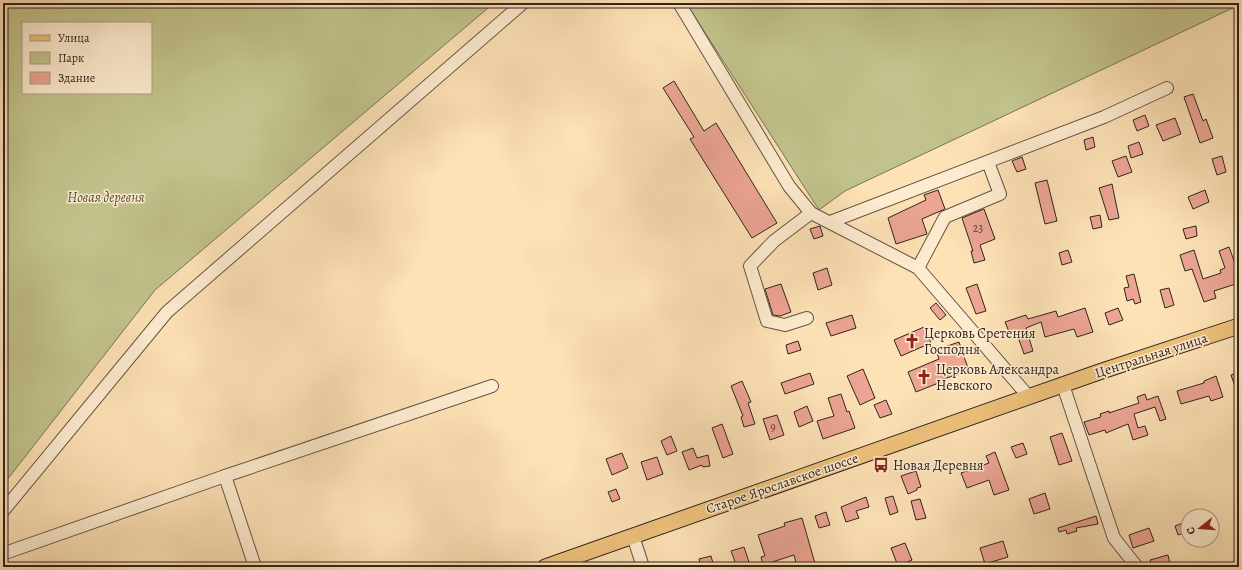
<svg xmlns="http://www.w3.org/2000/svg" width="1242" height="570" viewBox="0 0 1242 570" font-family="Alegreya,serif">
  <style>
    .green { fill: #c2c38c; stroke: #7a7455; fill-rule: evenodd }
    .building { fill: #eda594; stroke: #31241e }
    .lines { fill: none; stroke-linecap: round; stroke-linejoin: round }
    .minor-casing { stroke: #645444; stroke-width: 14 }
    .major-casing { stroke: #31241e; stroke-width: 17 }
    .minor { stroke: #feecd0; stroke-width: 12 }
    .major { stroke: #eec17b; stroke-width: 15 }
    .labels { text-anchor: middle; stroke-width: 3; stroke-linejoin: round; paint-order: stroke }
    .number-label { font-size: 12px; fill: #60443c }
    .park-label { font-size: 14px; font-style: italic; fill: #554c3a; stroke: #feecd0 }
    .poi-label { font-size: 14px; fill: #31241e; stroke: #feecd0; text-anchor: start }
    .street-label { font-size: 14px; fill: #31241e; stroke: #feecd0 }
  </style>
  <rect width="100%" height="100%" fill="#fde2b6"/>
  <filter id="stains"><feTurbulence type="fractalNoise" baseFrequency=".005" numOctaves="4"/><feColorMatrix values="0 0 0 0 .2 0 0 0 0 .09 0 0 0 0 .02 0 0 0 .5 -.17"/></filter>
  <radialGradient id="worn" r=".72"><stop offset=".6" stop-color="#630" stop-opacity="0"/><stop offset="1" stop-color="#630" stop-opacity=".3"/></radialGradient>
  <!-- green -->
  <g class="green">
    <path d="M 3,3 L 494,3 L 155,290 L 3,485 ZM 23,23 L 151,23 L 151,93 L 23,93 Z"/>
    <polygon points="686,3 1239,3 1239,5 845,191 819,210"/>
  </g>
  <!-- building -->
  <g class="building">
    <polygon points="674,81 704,131 716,123 777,223 752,238 690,139 694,137 663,88"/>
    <polygon points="1193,94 1203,121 1206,119 1213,138 1200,143 1184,97"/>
    <polygon points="1145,115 1149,126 1137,131 1133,120"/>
    <polygon points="1175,118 1181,134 1163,141 1156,125"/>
    <polygon points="1093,137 1095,147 1086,150 1084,140"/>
    <polygon points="1139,142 1143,154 1131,158 1128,146"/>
    <polygon points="1126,156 1132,172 1118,177 1112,161"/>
    <polygon points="1222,156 1226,172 1217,175 1212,159"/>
    <polygon points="1022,157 1026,169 1017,172 1012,161"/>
    <polygon points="1047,180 1057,221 1045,224 1035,183"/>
    <polygon points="1112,184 1119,218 1109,220 1099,188"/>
    <polygon points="938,190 945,209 922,219 927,234 896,244 888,218 926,200 924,195"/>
    <polygon points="1205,190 1209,202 1193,209 1188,197"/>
    <polygon points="984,209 995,239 980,245 985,260 974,263 971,251 973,251 962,218"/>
    <polygon points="1100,215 1102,227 1093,229 1090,217"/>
    <polygon points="820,226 823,236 814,239 810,229"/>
    <polygon points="1196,226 1197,236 1186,239 1183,229"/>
    <polygon points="1229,247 1239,274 1239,283 1214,291 1216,298 1204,302 1192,269 1185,271 1180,255 1194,250 1203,279 1221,273 1220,270 1225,268 1219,251"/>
    <polygon points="1068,250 1072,262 1062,265 1059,253"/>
    <polygon points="827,268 832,285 818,290 813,273"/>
    <polygon points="1134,274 1141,302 1135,304 1133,299 1127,301 1124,288 1129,287 1126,276"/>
    <polygon points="781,284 791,312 780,316 773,315 765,289"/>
    <polygon points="977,284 986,311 976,314 966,288"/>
    <polygon points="1169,288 1174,305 1165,308 1160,290"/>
    <polygon points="936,303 946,315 940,320 930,308"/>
    <polygon points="1085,308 1093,332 1077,337 1074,329 1045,337 1041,322 1026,328 1033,351 1024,354 1016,331 1010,334 1005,322 1026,315 1028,319 1056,311 1058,317"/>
    <polygon points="1118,308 1123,320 1109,325 1105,313"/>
    <polygon points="852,315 856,328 831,336 826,323"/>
    <polygon points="924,327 931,343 901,356 894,340"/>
    <polygon points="798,341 801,350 788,354 786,345"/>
    <polygon points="959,342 969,371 940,380 941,382 916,392 908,372 939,359 936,350"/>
    <polygon points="863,369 875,398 860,405 847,376"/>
    <polygon points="1239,372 1239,395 1238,395 1231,375"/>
    <polygon points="810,373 814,384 785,394 781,383"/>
    <polygon points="1216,376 1223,397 1211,401 1209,396 1181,404 1177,391 1204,383 1204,381"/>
    <polygon points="742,381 751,402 748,403 755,424 744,427 741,417 743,416 731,386"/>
    <polygon points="841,394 847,412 849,411 855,428 823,439 817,421 834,416 828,398"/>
    <polygon points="1145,394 1147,400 1158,396 1166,419 1160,421 1155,407 1134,414 1138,428 1145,426 1148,435 1133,440 1128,424 1106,433 1105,430 1089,435 1084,422 1101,417 1100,414 1109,411 1109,413 1139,403 1137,397"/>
    <polygon points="886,400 892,414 880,418 874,405"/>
    <polygon points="807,406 813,421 799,427 794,412"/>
    <polygon points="777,415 784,435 770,440 763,419"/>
    <polygon points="722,424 733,454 723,458 712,428"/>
    <polygon points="1062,433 1072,461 1059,465 1050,437"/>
    <polygon points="671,436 677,451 667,455 661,441"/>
    <polygon points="1023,443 1027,454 1016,458 1011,447"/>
    <polygon points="693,448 697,458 708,455 710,466 703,467 702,465 689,470 682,452"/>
    <polygon points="995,452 1009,490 994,495 989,480 967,488 961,473 989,463 986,456"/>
    <polygon points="622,453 628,468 612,475 606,459"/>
    <polygon points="657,457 663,474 647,480 641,462"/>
    <polygon points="916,471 921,487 917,488 917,490 908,494 901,476"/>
    <polygon points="616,489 620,499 612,502 608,492"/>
    <polygon points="1045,493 1050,509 1034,514 1029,499"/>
    <polygon points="893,496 898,512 890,515 885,498"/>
    <polygon points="866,497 869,507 856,511 859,518 846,522 841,507"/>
    <polygon points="920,499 926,518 916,520 911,501"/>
    <polygon points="826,512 830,525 819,528 815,516"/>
    <polygon points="1096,516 1098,524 1076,528 1077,531 1067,534 1066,530 1059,532 1058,528"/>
    <polygon points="802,518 816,567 797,567 794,555 763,565 761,557 765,556 758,535 785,526 784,523"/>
    <polygon points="1183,523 1186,532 1178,535 1175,526"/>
    <polygon points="1149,528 1154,541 1133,548 1129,535"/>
    <polygon points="1003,541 1008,557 985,564 980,548"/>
    <polygon points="905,543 912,560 898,566 891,548"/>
    <polygon points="744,547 750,565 737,567 731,551"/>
    <polygon points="1168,555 1170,564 1152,567 1150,560"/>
    <polygon points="711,556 714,567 701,567 699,559"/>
  </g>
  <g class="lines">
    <defs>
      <g id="minor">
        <polyline points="679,3 789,186 811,213 918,268 1029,397"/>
        <polyline points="830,222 1104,117 1167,88"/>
        <polyline points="918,268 945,217 1000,194 988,162"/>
        <polyline points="807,318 785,325 767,321 750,266 774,241 811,213"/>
        <polyline points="1063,385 1114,538 1137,567"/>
        <polyline points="225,476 492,386"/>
        <polyline points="3,511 167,312 523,3"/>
        <polyline points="633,536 643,567"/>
        <polyline points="5,553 225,476 255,567"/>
      </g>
      <polyline id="major" points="545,567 1102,371 1239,326"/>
    </defs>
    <!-- minor casing -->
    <use href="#minor" class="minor-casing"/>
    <!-- major casing -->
    <use href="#major" class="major-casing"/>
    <!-- minor -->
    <use href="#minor" class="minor"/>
    <!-- major -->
    <use href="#major" class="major"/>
  </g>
  <!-- icons -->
  <defs>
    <symbol id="church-bare" viewBox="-9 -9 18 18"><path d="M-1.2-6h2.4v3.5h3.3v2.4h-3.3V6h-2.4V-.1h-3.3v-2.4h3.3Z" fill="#8f2418" stroke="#feecd0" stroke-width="2.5" paint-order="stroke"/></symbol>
    <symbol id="bus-bare" viewBox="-9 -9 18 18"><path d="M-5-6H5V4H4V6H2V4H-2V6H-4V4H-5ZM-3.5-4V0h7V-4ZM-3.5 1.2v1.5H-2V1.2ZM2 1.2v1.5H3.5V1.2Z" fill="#8f2418" stroke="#feecd0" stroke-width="2.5" paint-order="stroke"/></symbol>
  </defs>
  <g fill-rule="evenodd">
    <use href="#church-bare" x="901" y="330" width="22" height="22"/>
    <use href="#church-bare" x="913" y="366" width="22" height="22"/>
    <use href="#bus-bare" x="870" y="454" width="22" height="22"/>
  </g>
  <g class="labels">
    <!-- number labels -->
    <g class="number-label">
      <text x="978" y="232">23</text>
      <text x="773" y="431">9</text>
    </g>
    <!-- park labels -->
    <g class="park-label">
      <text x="106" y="202">Новая деревня</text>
    </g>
    <!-- poi labels -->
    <g class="poi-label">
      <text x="924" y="338">Церковь Сретения<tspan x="924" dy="16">Господня</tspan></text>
      <text x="936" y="374">Церковь Александра<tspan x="936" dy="16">Невского</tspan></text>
      <text x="893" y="470">Новая Деревня</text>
    </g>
    <!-- street labels -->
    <g class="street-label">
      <text transform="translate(1151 355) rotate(-18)" y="5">Центральная улица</text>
      <text transform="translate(782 483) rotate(-19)" y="5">Старое Ярославское шоссе</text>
    </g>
  </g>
  <!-- margin -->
  <rect width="1242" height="570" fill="none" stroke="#fde2b6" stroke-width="16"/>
  <rect x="4" y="4" width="1234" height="562" fill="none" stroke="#31241e" stroke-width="2"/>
  <rect x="8" y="8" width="1226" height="554" fill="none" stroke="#31241e"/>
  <!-- legend -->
  <rect x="22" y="22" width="130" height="72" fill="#feecd0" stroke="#ac9c89"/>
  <rect x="30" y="35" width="20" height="6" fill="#eec17b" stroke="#ac9c89"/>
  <text x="58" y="42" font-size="12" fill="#31241e">Улица</text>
  <rect x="30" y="52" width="20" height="12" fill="#c2c38c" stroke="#ac9c89"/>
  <text x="58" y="62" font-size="12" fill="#31241e">Парк</text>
  <rect x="30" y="72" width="20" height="12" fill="#eda594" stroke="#ac9c89"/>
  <text x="58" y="82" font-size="12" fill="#31241e">Здание</text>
  <!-- north arrow -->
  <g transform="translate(1200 528) rotate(253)"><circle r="19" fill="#feecd0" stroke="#ac9c89"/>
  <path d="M0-3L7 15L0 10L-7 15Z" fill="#8f2418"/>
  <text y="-6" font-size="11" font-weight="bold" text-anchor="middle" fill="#31241e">С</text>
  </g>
  <rect width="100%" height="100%" filter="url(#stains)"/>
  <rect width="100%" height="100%" fill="url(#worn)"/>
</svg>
